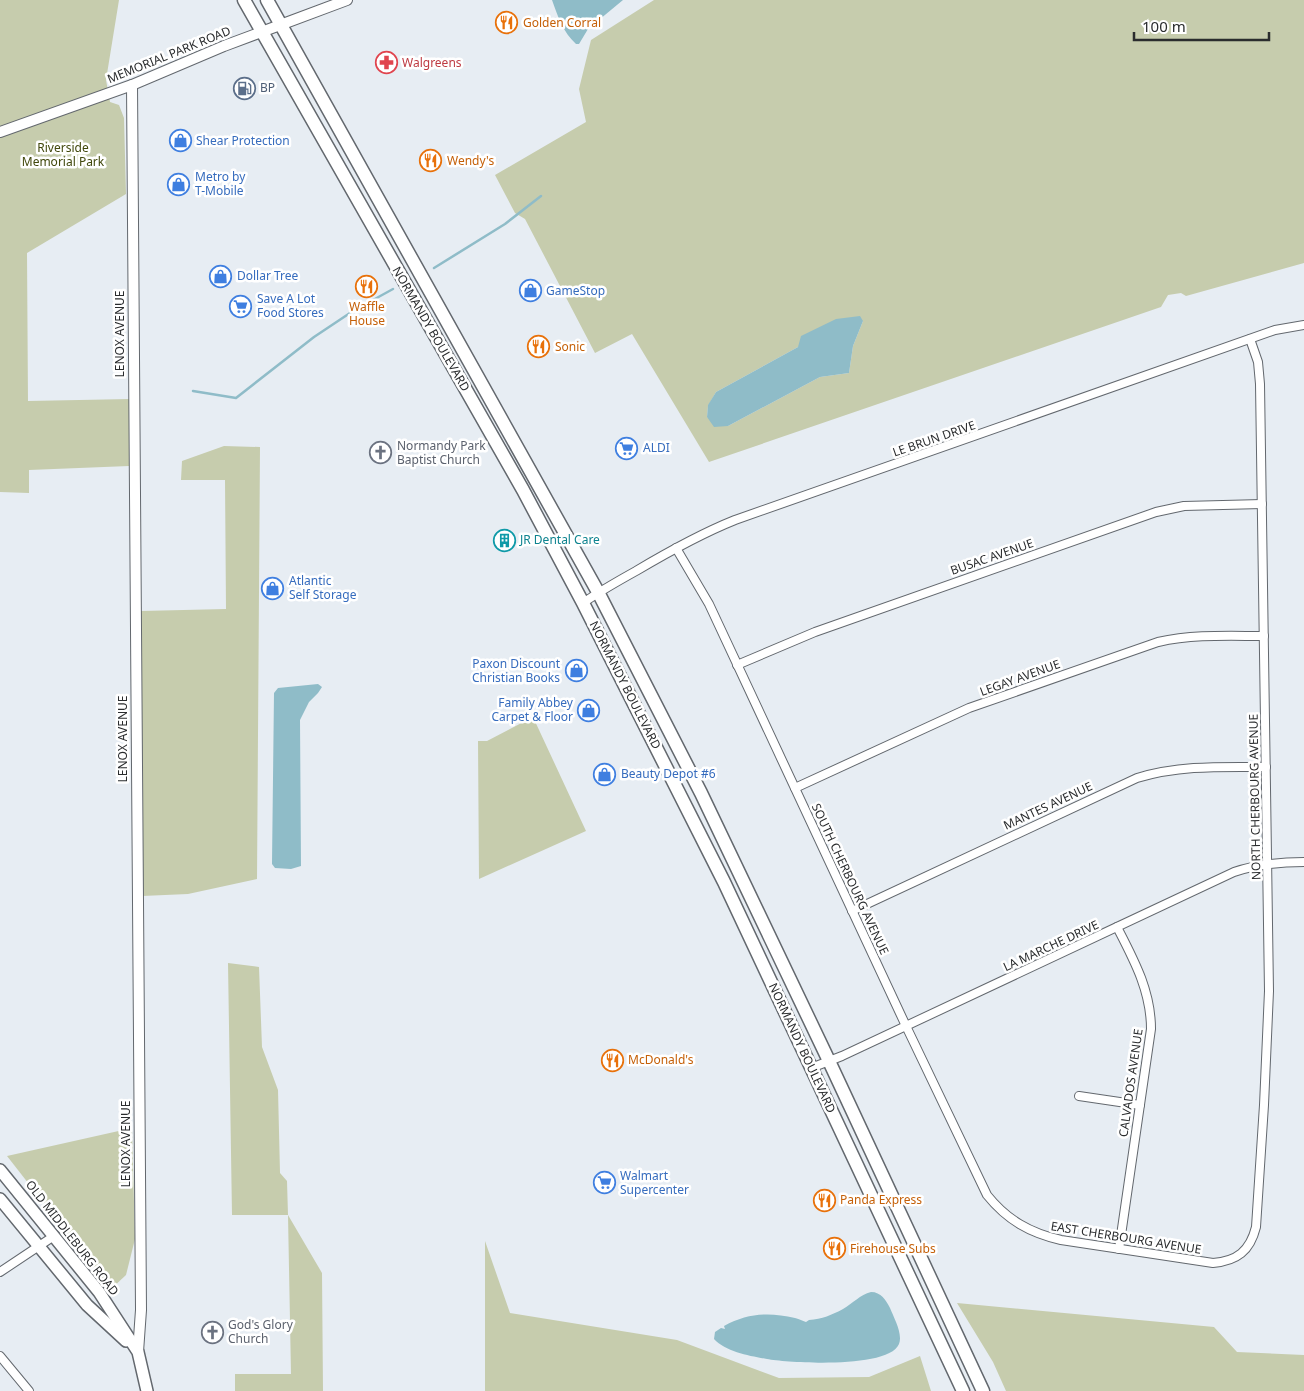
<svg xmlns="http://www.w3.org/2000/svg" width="1304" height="1391" viewBox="0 0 1304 1391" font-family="'Noto Sans',sans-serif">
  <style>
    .green { fill: #c6ccad; fill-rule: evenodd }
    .water { fill: #8fbcc8 }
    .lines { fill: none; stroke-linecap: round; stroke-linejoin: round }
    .stream { stroke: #8fbcc8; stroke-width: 2.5 }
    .minor-casing { stroke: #63686e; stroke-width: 10 }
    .tertiary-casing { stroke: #63686e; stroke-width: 12 }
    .secondary-casing { stroke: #63686e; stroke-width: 14 }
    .primary-casing { stroke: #63686e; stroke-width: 15 }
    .minor { stroke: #fff; stroke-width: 8 }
    .tertiary { stroke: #fff; stroke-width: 10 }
    .secondary { stroke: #fff; stroke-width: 11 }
    .primary { stroke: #fff; stroke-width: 12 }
    .labels { text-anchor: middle; stroke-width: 5; stroke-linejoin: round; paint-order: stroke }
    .food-label { font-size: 12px; fill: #c56008; stroke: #fff; text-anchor: start }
    .street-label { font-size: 12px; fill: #2a2c2e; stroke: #fff }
    .health-label { font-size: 12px; fill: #be3a42; stroke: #fff; text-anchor: start }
    .service-label { font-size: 12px; fill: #4e5e75; stroke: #fff; text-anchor: start }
    .shop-label { font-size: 12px; fill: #366cbe; stroke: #fff; text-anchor: start }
    .park-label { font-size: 12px; fill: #41480c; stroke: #fff }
    .worship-label { font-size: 12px; fill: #5b616d; stroke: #fff; text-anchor: start }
    .culture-label { font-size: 12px; fill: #0d838f; stroke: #fff; text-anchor: start }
  </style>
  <rect width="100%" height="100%" fill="#e7edf3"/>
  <!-- green -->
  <g class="green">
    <polygon points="0,0 119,0 106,80 110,102 119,105 124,118 126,194 27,253 28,401 130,399 129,466 29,470 29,493 0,492"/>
    <path d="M 654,0 L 1304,0 L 1304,263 L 1186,296 L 1181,293 L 1168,295 L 1161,307 L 709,462 L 632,334 L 595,353 L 525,219 L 515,213 L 495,175 L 586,122 L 579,89 L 591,40 ZM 863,321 L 853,346 L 849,373 L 820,377 L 728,426 L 707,417 L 708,406 L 716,392 L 798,347 Z"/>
    <polygon points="224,446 260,447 257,879 188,894 142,896 141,611 226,609 225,480 181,480 182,461"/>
    <polygon points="533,717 586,831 479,879 478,741 487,741"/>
    <polygon points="228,963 259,967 262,1047 278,1090 280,1173 287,1181 288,1215 322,1273 323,1391 235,1391 235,1374 291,1374 288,1215 232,1215"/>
    <polygon points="132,1128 135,1239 126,1275 111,1289 7,1156"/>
    <polygon points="485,1241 510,1313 677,1340 779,1378 869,1377 920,1356 931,1391 485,1391"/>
    <polygon points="957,1303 1214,1327 1237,1352 1304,1355 1304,1391 1006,1391 993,1362"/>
  </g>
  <!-- water -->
  <g class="water">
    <path d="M 552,0 L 623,0 L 588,29 L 579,44 L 576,44 C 563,32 558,17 552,0 Z"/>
    <polygon points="860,316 863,321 853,346 849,373 820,377 728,426 714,427 707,417 708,405 716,392 798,347 801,336 836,319"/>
    <polygon points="318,684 322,687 318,693 309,702 300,720 301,866 291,869 275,868 272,864 274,693 278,688"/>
    <path d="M 871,1292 C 881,1292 886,1300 890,1308 C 894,1318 903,1334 899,1344 C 889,1369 789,1363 767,1359 C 750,1356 726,1352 714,1339 L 715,1332 L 721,1328 L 725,1329 L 724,1326 C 748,1313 769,1312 795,1318 C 800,1319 802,1321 806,1322 L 809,1320 C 822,1319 832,1315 843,1309 C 853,1303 860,1295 871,1292 Z"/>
  </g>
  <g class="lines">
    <!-- stream -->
    <g class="stream">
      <polyline points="434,268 505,224 541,196"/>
      <polyline points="193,391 236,398 314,337 353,311 393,289"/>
    </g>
    <defs>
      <g id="minor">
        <path d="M 676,548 L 709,604 L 906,1026 L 987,1195 C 1007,1220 1030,1233 1061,1240 L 1213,1263 C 1237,1261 1250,1251 1256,1227 L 1264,1105 L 1269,991 L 1260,384 L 1258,362 L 1250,339"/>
        <path d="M 583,603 C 600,591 618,581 636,571 C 668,552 700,534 735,520 L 1275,330 L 1304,325"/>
        <polyline points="737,665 815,632 1156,512 1184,506 1262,504"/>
        <path d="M 795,788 L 969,708 L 1158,642 C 1194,634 1228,636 1264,636"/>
        <path d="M 852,911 L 1137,778 C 1181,765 1221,767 1266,767"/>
        <path d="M 1117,927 C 1134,960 1151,991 1151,1029 L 1119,1249"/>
        <path d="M 811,1068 L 842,1056 L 1234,872 C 1257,864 1280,862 1304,862"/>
        <polyline points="1079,1096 1140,1105"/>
        <polyline points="0,1272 54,1236"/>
        <polyline points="0,1356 29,1391"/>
      </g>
      <g id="tertiary">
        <polyline points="132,85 141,1310 138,1352"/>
        <polyline points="0,132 132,85 224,46 347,0"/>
      </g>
      <g id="secondary">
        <polyline points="0,1170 99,1292 138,1352 147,1391"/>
        <polyline points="0,1199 87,1305 126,1341"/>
      </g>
      <g id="primary">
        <polyline points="244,0 523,490 583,603 724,882 963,1391"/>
        <polyline points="267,0 598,592 701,793 829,1061 983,1391"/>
      </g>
    </defs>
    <!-- minor casing -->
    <use href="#minor" class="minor-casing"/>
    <!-- tertiary casing -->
    <use href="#tertiary" class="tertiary-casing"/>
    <!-- secondary casing -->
    <use href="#secondary" class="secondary-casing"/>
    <!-- primary casing -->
    <use href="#primary" class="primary-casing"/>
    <!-- minor -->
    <use href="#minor" class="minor"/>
    <!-- tertiary -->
    <use href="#tertiary" class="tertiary"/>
    <!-- secondary -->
    <use href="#secondary" class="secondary"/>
    <!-- primary -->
    <use href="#primary" class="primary"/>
  </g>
  <!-- icons -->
  <defs>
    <symbol id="restaurant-ring" viewBox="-11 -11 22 22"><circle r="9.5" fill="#fff" stroke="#e8710a" stroke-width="1.5"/><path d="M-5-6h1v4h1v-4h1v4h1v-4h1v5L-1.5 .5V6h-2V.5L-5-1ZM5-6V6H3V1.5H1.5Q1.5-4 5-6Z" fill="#e8710a"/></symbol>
    <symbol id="pharmacy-ring" viewBox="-11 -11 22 22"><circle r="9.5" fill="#fff" stroke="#e0444e" stroke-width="1.5"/><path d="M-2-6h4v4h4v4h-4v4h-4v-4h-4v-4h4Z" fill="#e0444e"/></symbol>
    <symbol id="fuel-ring" viewBox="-11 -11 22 22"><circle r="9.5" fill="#fff" stroke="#5c6f8a" stroke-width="1.5"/><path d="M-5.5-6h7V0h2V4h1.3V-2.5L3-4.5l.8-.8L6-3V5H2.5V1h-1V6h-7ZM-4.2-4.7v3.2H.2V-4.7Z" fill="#5c6f8a"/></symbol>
    <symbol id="shop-ring" viewBox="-11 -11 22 22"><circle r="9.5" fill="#fff" stroke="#3f7fe0" stroke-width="1.5"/><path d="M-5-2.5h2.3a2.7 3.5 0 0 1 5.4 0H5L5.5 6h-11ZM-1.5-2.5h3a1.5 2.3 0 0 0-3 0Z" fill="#3f7fe0"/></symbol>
    <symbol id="supermarket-ring" viewBox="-11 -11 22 22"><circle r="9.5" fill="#fff" stroke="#3f7fe0" stroke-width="1.5"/><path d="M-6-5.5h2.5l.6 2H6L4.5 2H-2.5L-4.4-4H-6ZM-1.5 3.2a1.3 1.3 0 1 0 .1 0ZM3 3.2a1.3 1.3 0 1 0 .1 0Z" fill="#3f7fe0"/></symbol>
    <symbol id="church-ring" viewBox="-11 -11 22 22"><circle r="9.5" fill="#fff" stroke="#6b7280" stroke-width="1.5"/><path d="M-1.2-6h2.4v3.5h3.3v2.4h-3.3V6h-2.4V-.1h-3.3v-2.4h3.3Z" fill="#6b7280"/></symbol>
    <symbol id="building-ring" viewBox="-11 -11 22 22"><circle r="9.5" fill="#fff" stroke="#0f9aa8" stroke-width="1.5"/><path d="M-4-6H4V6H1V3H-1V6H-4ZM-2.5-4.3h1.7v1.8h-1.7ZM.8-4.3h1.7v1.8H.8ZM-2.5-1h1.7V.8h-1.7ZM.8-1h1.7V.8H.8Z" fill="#0f9aa8"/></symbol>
  </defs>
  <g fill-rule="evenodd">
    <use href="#restaurant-ring" x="494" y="10" width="25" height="25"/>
    <use href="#pharmacy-ring" x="374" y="50" width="25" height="25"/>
    <use href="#fuel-ring" x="232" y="76" width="25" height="25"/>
    <use href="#shop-ring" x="168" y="128" width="25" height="25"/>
    <use href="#restaurant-ring" x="418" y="148" width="25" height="25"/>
    <use href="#shop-ring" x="166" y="172" width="25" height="25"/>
    <use href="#shop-ring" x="208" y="264" width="25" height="25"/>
    <use href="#restaurant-ring" x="354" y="274" width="25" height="25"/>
    <use href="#shop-ring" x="518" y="278" width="25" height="25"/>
    <use href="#supermarket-ring" x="228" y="294" width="25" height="25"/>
    <use href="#restaurant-ring" x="526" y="334" width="25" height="25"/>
    <use href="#supermarket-ring" x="614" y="436" width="25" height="25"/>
    <use href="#church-ring" x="368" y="440" width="25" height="25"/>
    <use href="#building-ring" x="492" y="528" width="25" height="25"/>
    <use href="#shop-ring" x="260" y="576" width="25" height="25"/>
    <use href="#shop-ring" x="564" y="658" width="25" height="25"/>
    <use href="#shop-ring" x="576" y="698" width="25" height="25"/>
    <use href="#shop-ring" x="592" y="762" width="25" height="25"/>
    <use href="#restaurant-ring" x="600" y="1048" width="25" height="25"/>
    <use href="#supermarket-ring" x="592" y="1170" width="25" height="25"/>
    <use href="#restaurant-ring" x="812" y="1188" width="25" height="25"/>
    <use href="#restaurant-ring" x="822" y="1236" width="25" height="25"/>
    <use href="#church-ring" x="200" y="1320" width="25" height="25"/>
  </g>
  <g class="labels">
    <!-- food labels -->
    <g class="food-label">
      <text x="523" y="27">Golden Corral</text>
      <text x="447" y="165">Wendy's</text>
      <text x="367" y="311" text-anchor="middle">Waffle<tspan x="367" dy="14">House</tspan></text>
      <text x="555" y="351">Sonic</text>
      <text x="628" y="1064">McDonald's</text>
      <text x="840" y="1204">Panda Express</text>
      <text x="850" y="1253">Firehouse Subs</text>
    </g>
    <!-- street labels -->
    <g class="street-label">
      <text transform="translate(169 55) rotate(-22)" y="4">MEMORIAL PARK ROAD</text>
      <text transform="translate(431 329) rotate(60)" y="4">NORMANDY BOULEVARD</text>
      <text transform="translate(120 334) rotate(-90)" y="4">LENOX AVENUE</text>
      <text transform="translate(934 439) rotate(-19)" y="4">LE BRUN DRIVE</text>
      <text transform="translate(992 557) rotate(-19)" y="4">BUSAC AVENUE</text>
      <text transform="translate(1020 678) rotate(-20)" y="4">LEGAY AVENUE</text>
      <text transform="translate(625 685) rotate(63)" y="4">NORMANDY BOULEVARD</text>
      <text transform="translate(123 739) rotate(-90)" y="4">LENOX AVENUE</text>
      <text transform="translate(1255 797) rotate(-91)" y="4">NORTH CHERBOURG AVENUE</text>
      <text transform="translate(1048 806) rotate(-25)" y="4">MANTES AVENUE</text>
      <text transform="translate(850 879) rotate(65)" y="4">SOUTH CHERBOURG AVENUE</text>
      <text transform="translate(1051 946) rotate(-25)" y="4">LA MARCHE DRIVE</text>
      <text transform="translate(802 1048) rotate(65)" y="4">NORMANDY BOULEVARD</text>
      <text transform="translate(1131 1083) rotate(-82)" y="4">CALVADOS AVENUE</text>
      <text transform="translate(126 1144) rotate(-90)" y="4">LENOX AVENUE</text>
      <text transform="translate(72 1238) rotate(52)" y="4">OLD MIDDLEBURG ROAD</text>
      <text transform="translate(1126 1238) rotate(9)" y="4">EAST CHERBOURG AVENUE</text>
    </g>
    <!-- health labels -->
    <g class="health-label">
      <text x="402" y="67">Walgreens</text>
    </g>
    <!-- service labels -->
    <g class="service-label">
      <text x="260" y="92">BP</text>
    </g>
    <!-- shop labels -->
    <g class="shop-label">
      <text x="196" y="145">Shear Protection</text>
      <text x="195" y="181">Metro by<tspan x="195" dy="14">T-Mobile</tspan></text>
      <text x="237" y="280">Dollar Tree</text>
      <text x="546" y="295">GameStop</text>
      <text x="257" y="303">Save A Lot<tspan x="257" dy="14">Food Stores</tspan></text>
      <text x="643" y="452">ALDI</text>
      <text x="289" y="585">Atlantic<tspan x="289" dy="14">Self Storage</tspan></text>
      <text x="560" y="668" text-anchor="end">Paxon Discount<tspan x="560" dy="14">Christian Books</tspan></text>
      <text x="573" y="707" text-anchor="end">Family Abbey<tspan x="573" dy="14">Carpet &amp; Floor</tspan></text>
      <text x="621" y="778">Beauty Depot #6</text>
      <text x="620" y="1180">Walmart<tspan x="620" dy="14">Supercenter</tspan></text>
    </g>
    <!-- park labels -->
    <g class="park-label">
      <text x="63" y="152">Riverside<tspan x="63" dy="14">Memorial Park</tspan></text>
    </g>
    <!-- worship labels -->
    <g class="worship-label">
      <text x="397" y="450">Normandy Park<tspan x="397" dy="14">Baptist Church</tspan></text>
      <text x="228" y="1329">God's Glory<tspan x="228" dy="14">Church</tspan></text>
    </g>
    <!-- culture labels -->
    <g class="culture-label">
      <text x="520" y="544">JR Dental Care</text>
    </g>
  </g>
  <!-- scale -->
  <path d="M1134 32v8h135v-8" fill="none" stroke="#2a2c2e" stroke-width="2.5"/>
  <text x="1142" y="32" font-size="15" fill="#2a2c2e" stroke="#ffffff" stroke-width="4" paint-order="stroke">100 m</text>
</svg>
